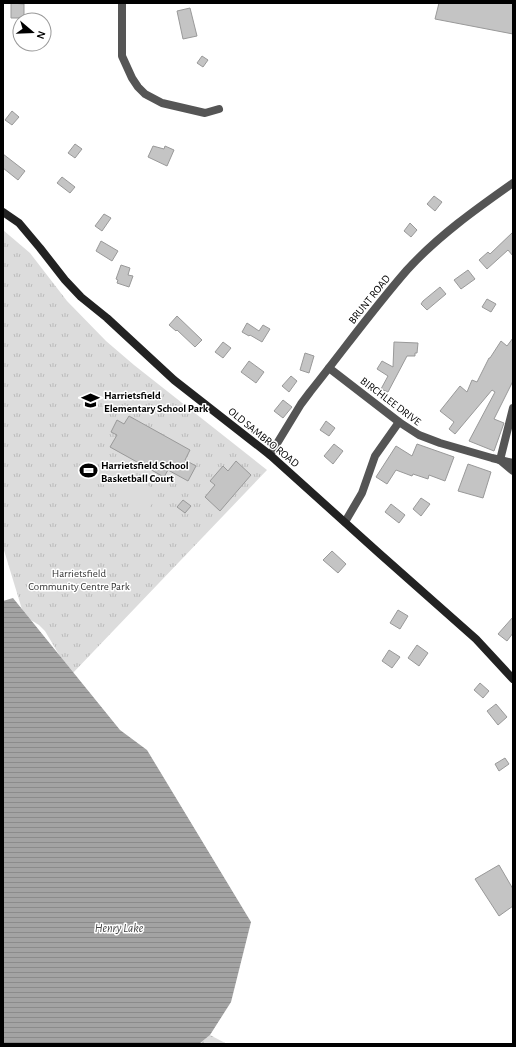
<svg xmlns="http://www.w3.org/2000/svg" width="516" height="1047" viewBox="0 0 516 1047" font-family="'Alegreya Sans',sans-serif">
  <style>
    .grass { fill: url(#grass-tufts) }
    .forest { fill: url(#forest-firs) }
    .pitch { fill: #dcdcdc }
    .water { fill: url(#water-rules) }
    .building { fill: #c4c4c4; stroke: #999 }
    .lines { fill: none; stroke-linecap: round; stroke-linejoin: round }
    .street { stroke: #555; stroke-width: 8 }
    .secondary { stroke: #222; stroke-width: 8 }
    .labels { text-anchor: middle; stroke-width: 3; stroke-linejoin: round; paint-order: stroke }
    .street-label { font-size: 11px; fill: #000; stroke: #fff }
    .poi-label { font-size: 11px; font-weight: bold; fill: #000; stroke: #fff; text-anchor: start }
    .park-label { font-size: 11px; fill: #333; stroke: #fff }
    .water-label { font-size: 12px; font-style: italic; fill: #444; stroke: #fff }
  </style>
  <defs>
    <pattern id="grass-tufts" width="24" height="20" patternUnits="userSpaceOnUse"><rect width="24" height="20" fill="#dcdcdc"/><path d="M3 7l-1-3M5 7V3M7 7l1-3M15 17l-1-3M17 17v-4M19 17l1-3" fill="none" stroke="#bbb"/></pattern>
    <pattern id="forest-firs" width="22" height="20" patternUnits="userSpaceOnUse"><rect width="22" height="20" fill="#dcdcdc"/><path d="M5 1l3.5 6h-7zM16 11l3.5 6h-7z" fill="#bbb"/></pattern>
    <pattern id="water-rules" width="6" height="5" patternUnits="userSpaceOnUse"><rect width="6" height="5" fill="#a3a3a3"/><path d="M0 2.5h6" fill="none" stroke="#8b8b8b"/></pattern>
  </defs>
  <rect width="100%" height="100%" fill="#fff"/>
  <!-- grass -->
  <polygon class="grass" points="3,230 30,253 67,301 106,341 134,365 267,470 71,675 45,631 39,625 24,616 3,547"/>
  <!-- forest -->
  <polygon class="forest" points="210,1035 227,1044 199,1044"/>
  <!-- pitch -->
  <g class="pitch">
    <polygon points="83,457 97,458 94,485 80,483"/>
    <polygon points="111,463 159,492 147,512 99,482"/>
  </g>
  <!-- water -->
  <polygon class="water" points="13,598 120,730 147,750 251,922 231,1002 210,1035 199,1044 3,1044 3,601"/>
  <!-- building -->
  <g class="building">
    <polygon points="11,3 24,4 24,18 11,18"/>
    <polygon points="439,3 513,3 513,34 435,19"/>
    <polygon points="190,8 197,36 183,39 177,11"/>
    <polygon points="202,56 208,60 203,67 197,63"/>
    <polygon points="12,111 19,117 12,125 5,120"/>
    <polygon points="75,144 82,149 75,158 68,153"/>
    <polygon points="153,146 164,149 165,146 174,150 167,166 148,157"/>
    <polygon points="3,154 25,171 18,180 3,168"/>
    <polygon points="62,177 75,187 70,193 57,183"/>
    <polygon points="434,196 442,202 435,211 427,204"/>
    <polygon points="104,214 111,218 102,231 95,226"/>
    <polygon points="410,223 417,230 411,237 404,231"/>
    <polygon points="513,232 513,256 508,250 487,269 479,260 488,252 490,254"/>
    <polygon points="101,241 118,251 112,261 96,251"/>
    <polygon points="121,265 130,268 128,275 133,276 129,287 117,283 118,280 116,279"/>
    <polygon points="468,270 475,279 461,289 454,280"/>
    <polygon points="440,287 446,294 427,310 421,304 423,301"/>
    <polygon points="487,299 496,304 491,312 482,307"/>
    <polygon points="177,316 202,340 195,347 177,330 176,331 169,325"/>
    <polygon points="247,323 259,331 263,325 270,329 262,342 250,335 249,336 242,332"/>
    <polygon points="513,338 513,381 494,419 504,423 494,451 469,441 495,392 492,390 455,434 449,429 454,422 440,411 460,386 467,392 472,380 477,382 489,358 490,358 501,341 507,346"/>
    <polygon points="223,342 231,348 223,358 215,352"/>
    <polygon points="394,342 418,343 417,353 415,353 415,356 407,356 388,392 381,389 388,376 377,369 382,361 393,367"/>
    <polygon points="305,353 314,356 309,373 300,370"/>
    <polygon points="249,361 264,372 256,383 241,372"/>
    <polygon points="291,376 297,381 289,392 282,386"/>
    <polygon points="283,400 292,407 283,418 274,411"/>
    <polygon points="129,416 190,450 185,460 196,466 188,481 168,470 164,477 110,447 117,435 111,432 117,420 124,424"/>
    <polygon points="326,421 335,428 329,436 320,430"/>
    <polygon points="334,444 343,451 333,464 324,456"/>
    <polygon points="417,444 454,457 445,481 429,475 428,479 413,474 412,476 396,470 387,484 376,477 396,446 412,456"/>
    <polygon points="236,461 251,475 220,511 205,497 215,485 210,481 223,466 228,471"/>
    <polygon points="468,464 491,472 483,498 458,491"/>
    <polygon points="421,498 430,504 421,516 413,509"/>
    <polygon points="183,500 191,506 185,513 177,507"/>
    <polygon points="391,504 405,515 399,523 385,512"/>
    <polygon points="332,551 346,564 338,573 323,560"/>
    <polygon points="398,610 408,616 400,629 390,623"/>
    <polygon points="513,617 513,633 507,641 498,634"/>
    <polygon points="417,645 428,653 419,666 408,658"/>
    <polygon points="389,650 400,657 392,668 382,661"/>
    <polygon points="480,683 489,691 483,698 474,690"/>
    <polygon points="496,704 507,717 498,725 487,711"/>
    <polygon points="505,758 509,764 499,771 495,764"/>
    <polygon points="499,865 513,889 513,906 499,916 475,879"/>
  </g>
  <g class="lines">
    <!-- street -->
    <g class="street">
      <polyline points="122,3 122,56 132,78 138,87 145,94 162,103 205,113 219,109"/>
      <polyline points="329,368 399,422 419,435 440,443 492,458 513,463"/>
      <path d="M 270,455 L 301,404 L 310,392 C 342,352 373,309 407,270 C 438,236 476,209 513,183"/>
      <polyline points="500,460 513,408"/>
      <polyline points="501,461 513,471"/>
      <polyline points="345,522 362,493 375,456 399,422"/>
    </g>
    <!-- secondary -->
    <polyline class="secondary" points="3,212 19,223 40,248 65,280 81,297 107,318 174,380 270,455 380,554 476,639 513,679"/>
  </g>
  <!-- icons -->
  <defs>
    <symbol id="school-bare" viewBox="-9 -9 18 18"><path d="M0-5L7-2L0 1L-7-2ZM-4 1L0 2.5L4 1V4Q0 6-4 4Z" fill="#000" stroke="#fff" stroke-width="2.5" paint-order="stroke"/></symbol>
    <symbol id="stadium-bare" viewBox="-9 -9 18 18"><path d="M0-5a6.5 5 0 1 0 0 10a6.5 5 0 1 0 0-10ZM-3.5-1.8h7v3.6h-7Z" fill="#000" stroke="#fff" stroke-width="2.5" paint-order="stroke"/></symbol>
  </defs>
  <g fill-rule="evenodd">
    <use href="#school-bare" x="78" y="388" width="25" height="25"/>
    <use href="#stadium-bare" x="76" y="458" width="25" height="25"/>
  </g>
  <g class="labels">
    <!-- street labels -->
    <g class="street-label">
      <text transform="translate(369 299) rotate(-51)" y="4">BRUNT ROAD</text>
      <text transform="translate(391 401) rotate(37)" y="4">BIRCHLEE DRIVE</text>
      <text transform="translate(264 437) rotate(39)" y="4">OLD SAMBRO ROAD</text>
    </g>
    <!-- poi labels -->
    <g class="poi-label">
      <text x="104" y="399">Harrietsfield<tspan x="104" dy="13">Elementary School Park</tspan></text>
      <text x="101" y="469">Harrietsfield School<tspan x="101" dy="13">Basketball Court</tspan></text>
    </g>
    <!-- park labels -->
    <g class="park-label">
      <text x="79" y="577">Harrietsfield<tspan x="79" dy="13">Community Centre Park</tspan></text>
    </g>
    <!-- water labels -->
    <g class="water-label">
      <text x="119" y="932">Henry Lake</text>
    </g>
  </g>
  <!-- border -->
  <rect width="516" height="1047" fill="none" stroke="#000000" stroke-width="8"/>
  <!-- north arrow -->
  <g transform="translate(32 32) rotate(109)"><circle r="19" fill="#ffffff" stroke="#999999"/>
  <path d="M0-3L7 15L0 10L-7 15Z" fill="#000000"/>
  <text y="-6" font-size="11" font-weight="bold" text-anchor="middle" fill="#000000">N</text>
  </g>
</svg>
